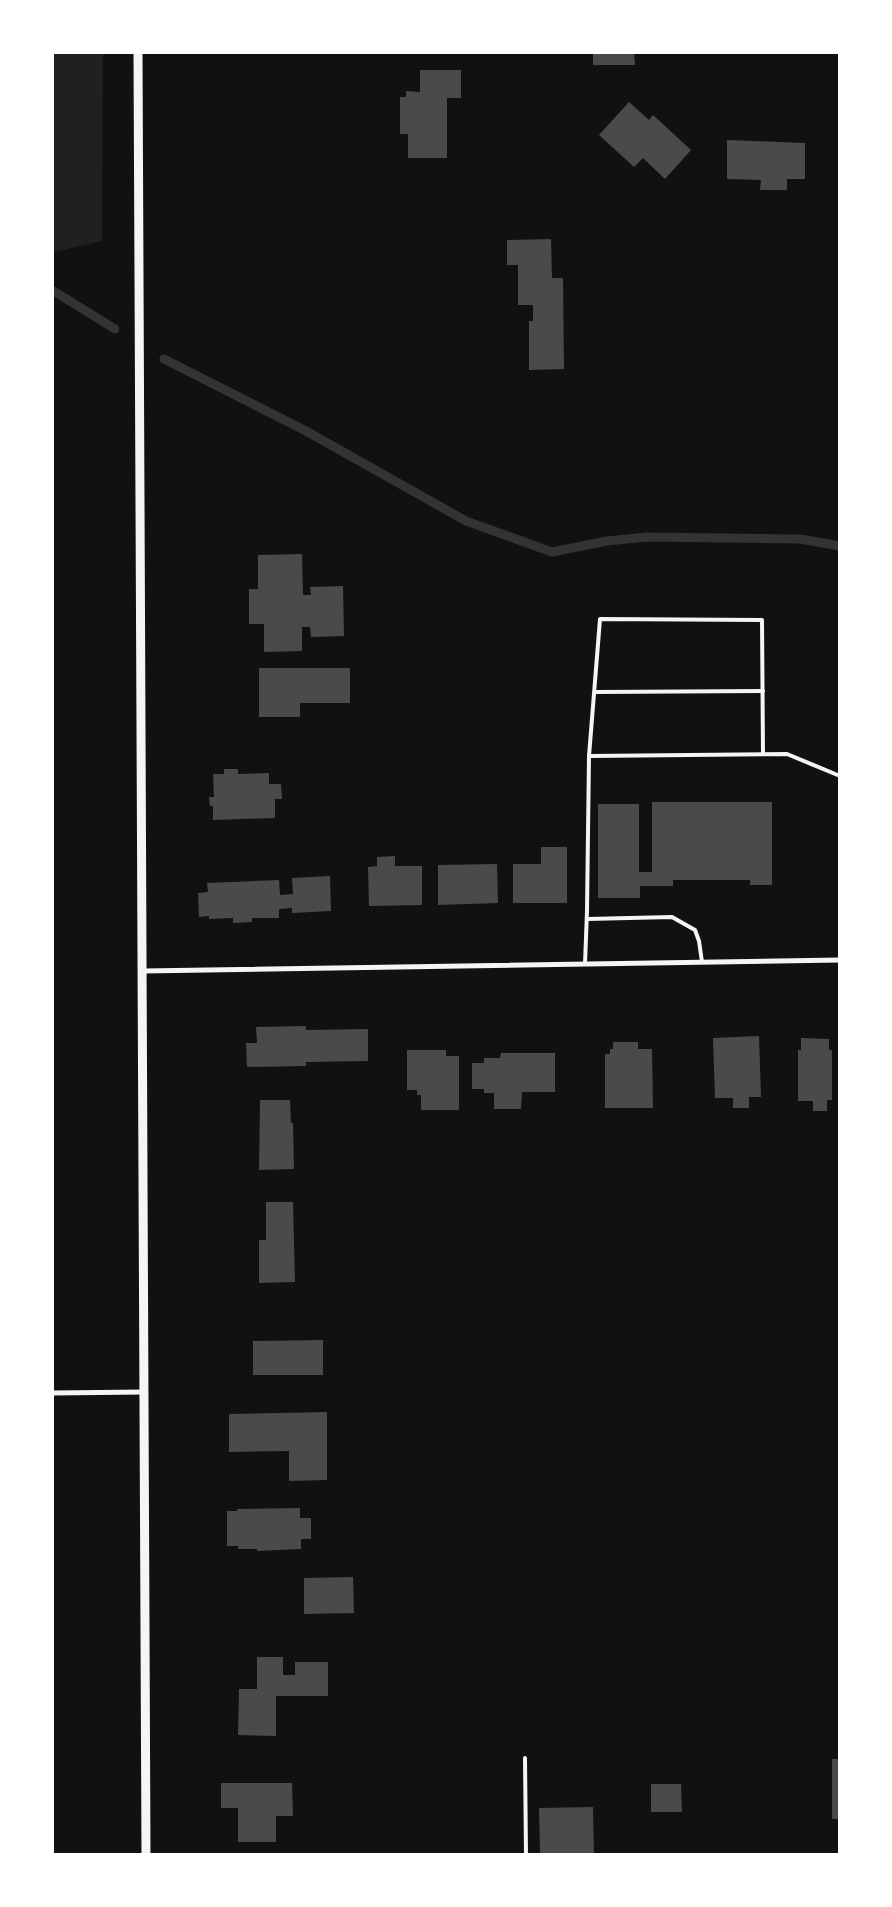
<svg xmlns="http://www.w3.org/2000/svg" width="892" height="1907" viewBox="0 0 892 1907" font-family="'Open Sans',sans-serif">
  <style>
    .green { fill: #202020 }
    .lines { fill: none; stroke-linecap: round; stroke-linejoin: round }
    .stream { stroke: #333; stroke-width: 9 }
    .building { fill: #4a4a4a }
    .service { stroke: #f5f5f5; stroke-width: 4 }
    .minor { stroke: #f5f5f5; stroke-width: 5 }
    .tertiary { stroke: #f5f5f5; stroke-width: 9 }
  </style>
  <rect width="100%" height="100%" fill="#111"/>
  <!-- green -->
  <polygon class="green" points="53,52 103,53 102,241 53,252"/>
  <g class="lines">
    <!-- stream -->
    <g class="stream">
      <polyline points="52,290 115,329"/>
      <polyline points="164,359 306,431 466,521 552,552 607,541 647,537 800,539 840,546"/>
    </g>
  </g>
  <!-- building -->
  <g class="building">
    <polygon points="593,52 634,52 635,65 593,65"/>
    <polygon points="420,70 461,70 461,98 447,98 447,158 408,158 408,134 400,134 400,97 406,97 406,91 420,92"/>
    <polygon points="629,102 649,120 653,115 691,150 665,179 643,158 634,167 599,135"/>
    <polygon points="727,140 805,143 805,179 787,179 787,190 760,190 761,180 727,179"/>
    <polygon points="551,239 552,278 563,278 564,369 529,370 529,321 533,321 533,305 518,305 518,265 507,265 507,240"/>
    <polygon points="302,554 303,595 311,595 310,587 343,586 344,636 311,637 310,627 302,627 302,651 264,652 264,624 249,624 249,589 258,589 258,555"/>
    <polygon points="259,668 350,668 350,703 300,703 300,717 259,717"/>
    <polygon points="224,769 238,769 238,774 269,773 269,784 281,784 282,799 275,799 275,818 213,820 213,806 210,806 209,797 214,797 213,774 224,774"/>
    <polygon points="652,802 772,802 772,885 750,885 750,880 673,880 673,886 640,886 640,898 598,898 598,804 639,804 639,872 652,872"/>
    <polygon points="541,847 567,847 567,903 513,903 513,864 541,864"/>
    <polygon points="395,856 395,866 422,866 422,905 369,906 368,867 377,866 377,857"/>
    <polygon points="497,864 498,903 438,905 438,865"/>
    <polygon points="330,876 331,911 292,913 292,908 279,909 279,918 252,918 252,922 233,923 233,918 209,919 209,916 199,917 198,893 208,892 207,883 279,880 280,895 293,894 292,878"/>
    <polygon points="306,1026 306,1030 368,1029 368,1061 306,1062 306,1066 247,1067 246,1043 257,1043 256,1027"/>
    <polygon points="759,1036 761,1097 749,1097 749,1108 733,1108 733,1098 715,1098 713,1038"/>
    <polygon points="801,1038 829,1039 829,1050 832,1050 832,1100 827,1100 827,1111 813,1111 813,1101 798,1101 798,1050 801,1050"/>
    <polygon points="613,1042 638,1042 638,1049 652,1049 653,1108 605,1108 605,1054 610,1054 610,1049 613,1049"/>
    <polygon points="407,1050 446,1050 446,1056 459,1056 459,1110 421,1110 421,1095 417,1095 417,1090 407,1090"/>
    <polygon points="501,1053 555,1053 555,1092 522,1092 521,1109 494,1109 494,1093 484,1093 484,1089 472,1089 472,1063 484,1063 484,1058 500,1058"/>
    <polygon points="260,1100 290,1100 291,1123 293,1123 294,1169 259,1170"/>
    <polygon points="266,1202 293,1202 295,1282 259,1283 259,1240 266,1240"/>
    <polygon points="323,1340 323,1375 253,1375 253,1341"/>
    <polygon points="327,1412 327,1480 289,1481 289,1451 229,1452 229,1414"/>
    <polygon points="300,1508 300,1518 311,1518 311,1539 301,1539 301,1549 257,1551 257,1549 238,1549 238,1546 227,1546 227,1511 237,1511 237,1509"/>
    <polygon points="353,1577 354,1613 304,1614 304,1578"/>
    <polygon points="257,1657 283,1657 283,1675 295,1675 295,1662 328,1662 328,1696 276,1696 276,1736 238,1735 239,1689 257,1689"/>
    <rect x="832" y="1759" width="8" height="60"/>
    <polygon points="221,1783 292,1783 293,1816 276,1816 276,1842 238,1842 238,1808 221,1808"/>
    <polygon points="651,1784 681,1784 682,1812 651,1812"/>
    <polygon points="593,1807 594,1854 540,1854 539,1808"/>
  </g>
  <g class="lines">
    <!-- service -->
    <g class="service">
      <polyline points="595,692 763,691"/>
      <polyline points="589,756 787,754 840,776"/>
      <polyline points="587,919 672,917 695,930 699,941 702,962"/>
      <polyline points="585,964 587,911 589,756 600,619 762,620 763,754"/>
      <polyline points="525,1758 526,1854"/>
    </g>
    <!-- minor -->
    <g class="minor">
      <polyline points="143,971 840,960"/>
      <polyline points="52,1393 144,1392"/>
    </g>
    <!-- tertiary -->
    <polyline class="tertiary" points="138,52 146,1854"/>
  </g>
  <!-- border -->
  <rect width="892" height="1907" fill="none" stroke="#ffffff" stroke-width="108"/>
</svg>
